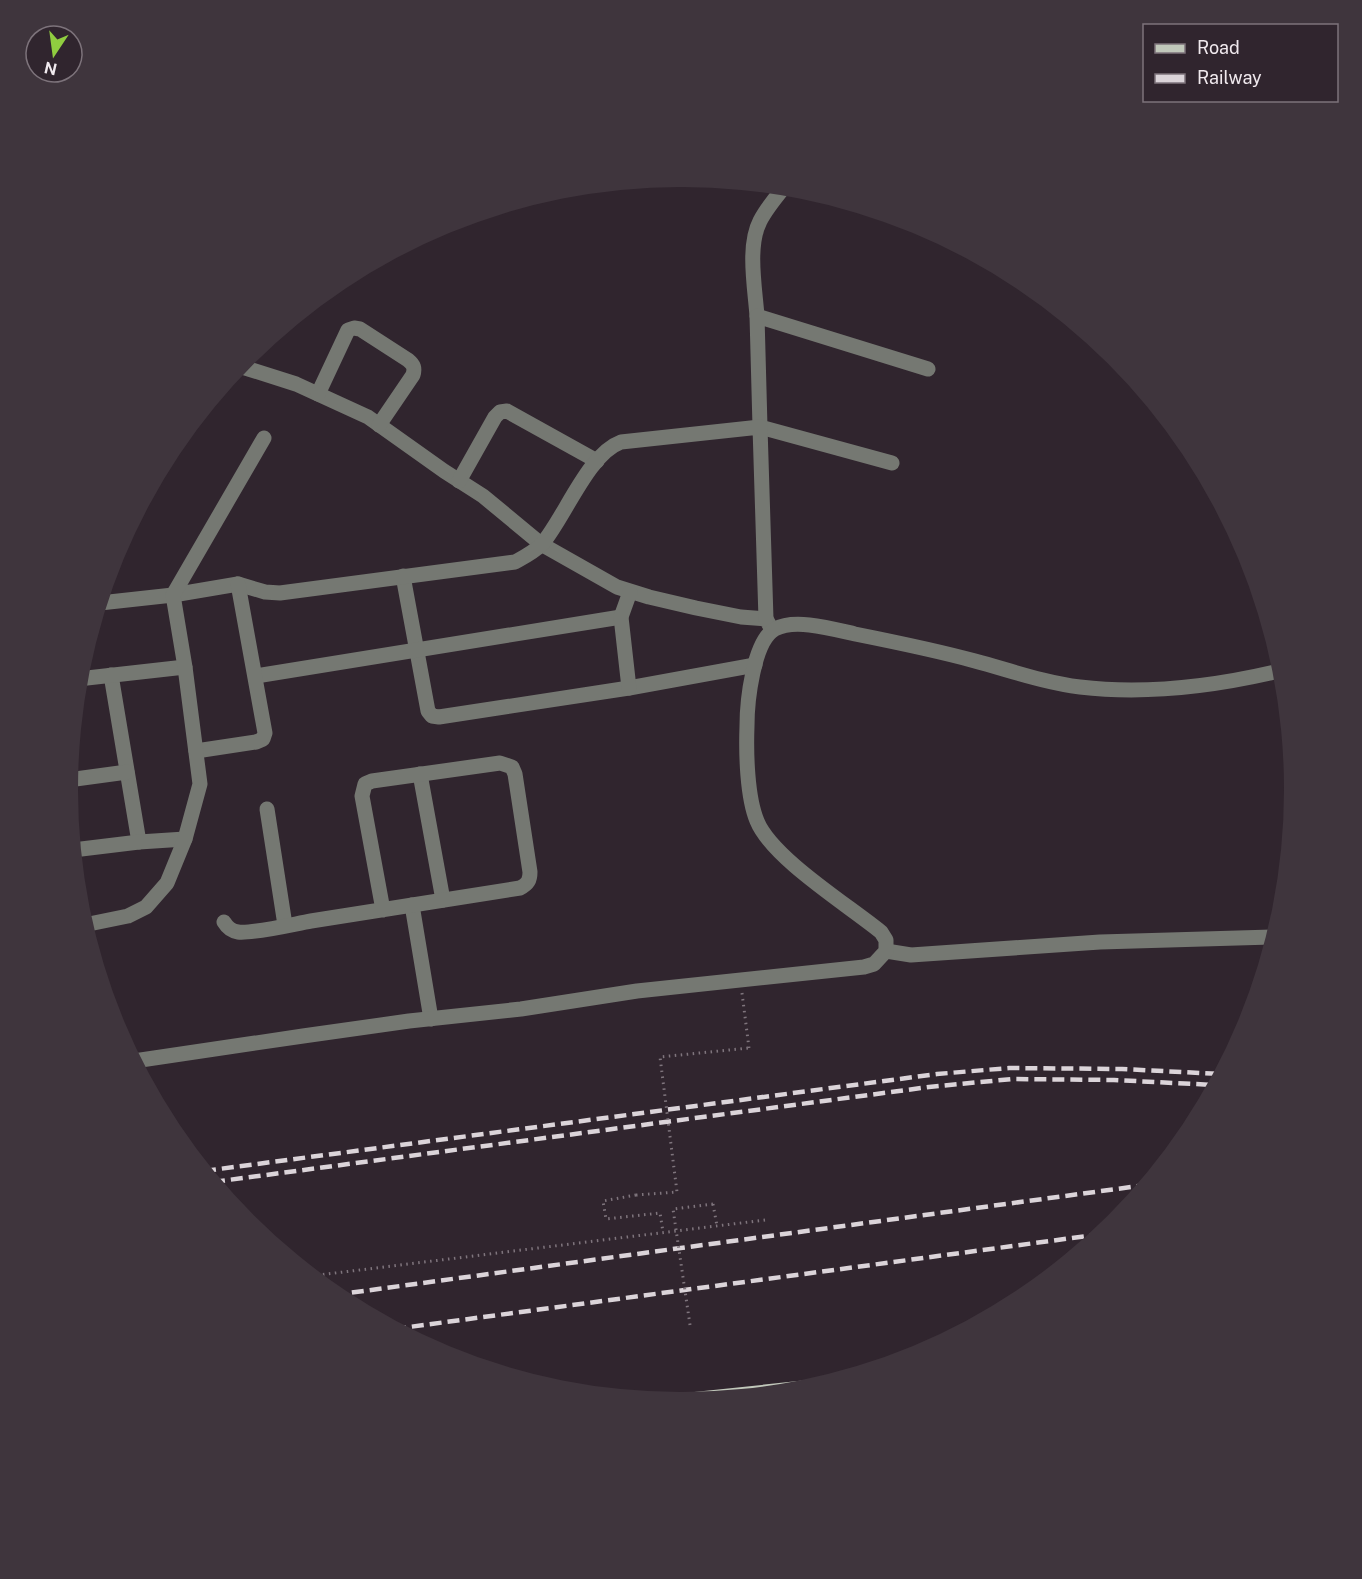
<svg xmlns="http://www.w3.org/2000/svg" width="1362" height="1579" viewBox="0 0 1362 1579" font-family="'Public Sans',sans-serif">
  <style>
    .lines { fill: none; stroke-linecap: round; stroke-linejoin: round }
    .path { stroke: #7f757d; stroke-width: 3; stroke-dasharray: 1.5 4.5; stroke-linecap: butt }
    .minor { stroke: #757872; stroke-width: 15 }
    .major { stroke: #c1c8bb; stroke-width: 15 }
    .rail { stroke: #dbd4d9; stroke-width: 4.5; stroke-dasharray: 12 6; stroke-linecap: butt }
    .path-bridge { stroke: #7f757d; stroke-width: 3; stroke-dasharray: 1.5 4.5; stroke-linecap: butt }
  </style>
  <rect width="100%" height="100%" fill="#30252e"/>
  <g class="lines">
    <!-- path -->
    <g class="path">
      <polyline points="742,993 749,1048"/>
      <polyline points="636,1195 603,1201 606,1219 660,1213 663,1232"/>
      <polyline points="713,1204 717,1226"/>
      <polyline points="311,1276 765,1220"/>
    </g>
    <!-- minor -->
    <g class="minor">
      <path d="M 757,316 C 755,288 747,246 760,221 C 766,209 776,197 785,186"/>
      <polyline points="239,366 296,384 368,417 444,471 483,496 541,544 617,587 649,597 696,608 741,617 766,619 771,628"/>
      <path d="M 318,394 L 348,330 L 354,328 L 360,329 L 408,360 C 414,365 415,368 413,375 L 379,425"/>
      <polyline points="892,463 760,427 757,316 928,369"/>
      <polyline points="459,481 495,417 500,412 507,411 597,461"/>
      <polyline points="403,576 428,711 432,716 439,717 629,688 755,665"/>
      <path d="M 100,603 L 173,595 L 238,584 L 265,592 L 280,593 L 515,562 C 524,557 534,552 542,544 C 565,517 588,454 621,442 L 760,427 L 766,619"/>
      <polyline points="111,675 139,842"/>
      <polyline points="256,676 621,617"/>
      <polyline points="78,679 185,667"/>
      <polyline points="629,688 621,617 630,592"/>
      <polyline points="196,751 256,742 263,739 265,733 238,584"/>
      <polyline points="420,774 443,900"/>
      <polyline points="68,780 127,772"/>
      <polyline points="267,809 285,925"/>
      <polyline points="73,850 139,842 185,839"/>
      <polyline points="412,905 431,1019"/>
      <path d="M 224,922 C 227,927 231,931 238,932 C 253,934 294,924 311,921 C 380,910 450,899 520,888 C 528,884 530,880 530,872 L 515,774 L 512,767 L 500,763 L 372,781 L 365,784 L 362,796 L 383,910"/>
      <polyline points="84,925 128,916 146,907 167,883 185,839 200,784 185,667 173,595 264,438"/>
      <polyline points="886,951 911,955 1100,942 1274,937"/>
      <path d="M 134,1061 L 303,1036 L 409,1021 L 521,1009 L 637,991 L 864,967 L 874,964 L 886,951 L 886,940 L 881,932 C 848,905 772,858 757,821 C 747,797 746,753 747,726 C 747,703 753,641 775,629 C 795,618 833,629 855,634 C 895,642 935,650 975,661 C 1009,670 1045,683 1080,687 C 1148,695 1217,686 1283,670"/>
    </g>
    <!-- major -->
    <polyline class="major" points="671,1402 813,1387"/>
    <!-- rail -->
    <g class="rail">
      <polyline points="204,1171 937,1074 1009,1068 1122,1069 1221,1074"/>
      <polyline points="213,1182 929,1087 1012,1079 1114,1080 1215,1085"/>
      <polyline points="334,1295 1146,1185"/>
      <polyline points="394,1329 1102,1234"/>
    </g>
    <!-- path-bridge -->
    <g class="path-bridge">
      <polyline points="636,1195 677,1192 660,1057 749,1048"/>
      <polyline points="690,1325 673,1209 713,1204"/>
    </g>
  </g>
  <!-- crop -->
  <path d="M0 0H1362V1579H0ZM680 187H682A602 602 0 0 1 1284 789V790A602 602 0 0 1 682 1392H680A602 602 0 0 1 78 790V789A602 602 0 0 1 680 187Z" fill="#3f353d" fill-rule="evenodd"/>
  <!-- legend -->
  <rect x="1143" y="24" width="195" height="78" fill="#30252e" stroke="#7d737b" stroke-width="1.5"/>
  <rect x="1155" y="44" width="30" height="9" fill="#c1c8bb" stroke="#7d737b" stroke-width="1.5"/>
  <text x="1197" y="54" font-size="18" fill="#f0e9ee">Road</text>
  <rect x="1155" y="74" width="30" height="9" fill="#dbd4d9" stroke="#7d737b" stroke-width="1.5"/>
  <text x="1197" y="84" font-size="18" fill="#f0e9ee">Railway</text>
  <!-- north arrow -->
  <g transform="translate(54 54) rotate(193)"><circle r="28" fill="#30252e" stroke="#7d737b" stroke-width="1.5"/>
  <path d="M0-4.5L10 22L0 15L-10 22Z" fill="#90cd40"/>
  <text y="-9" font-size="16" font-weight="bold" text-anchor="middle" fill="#f0e9ee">N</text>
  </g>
</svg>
